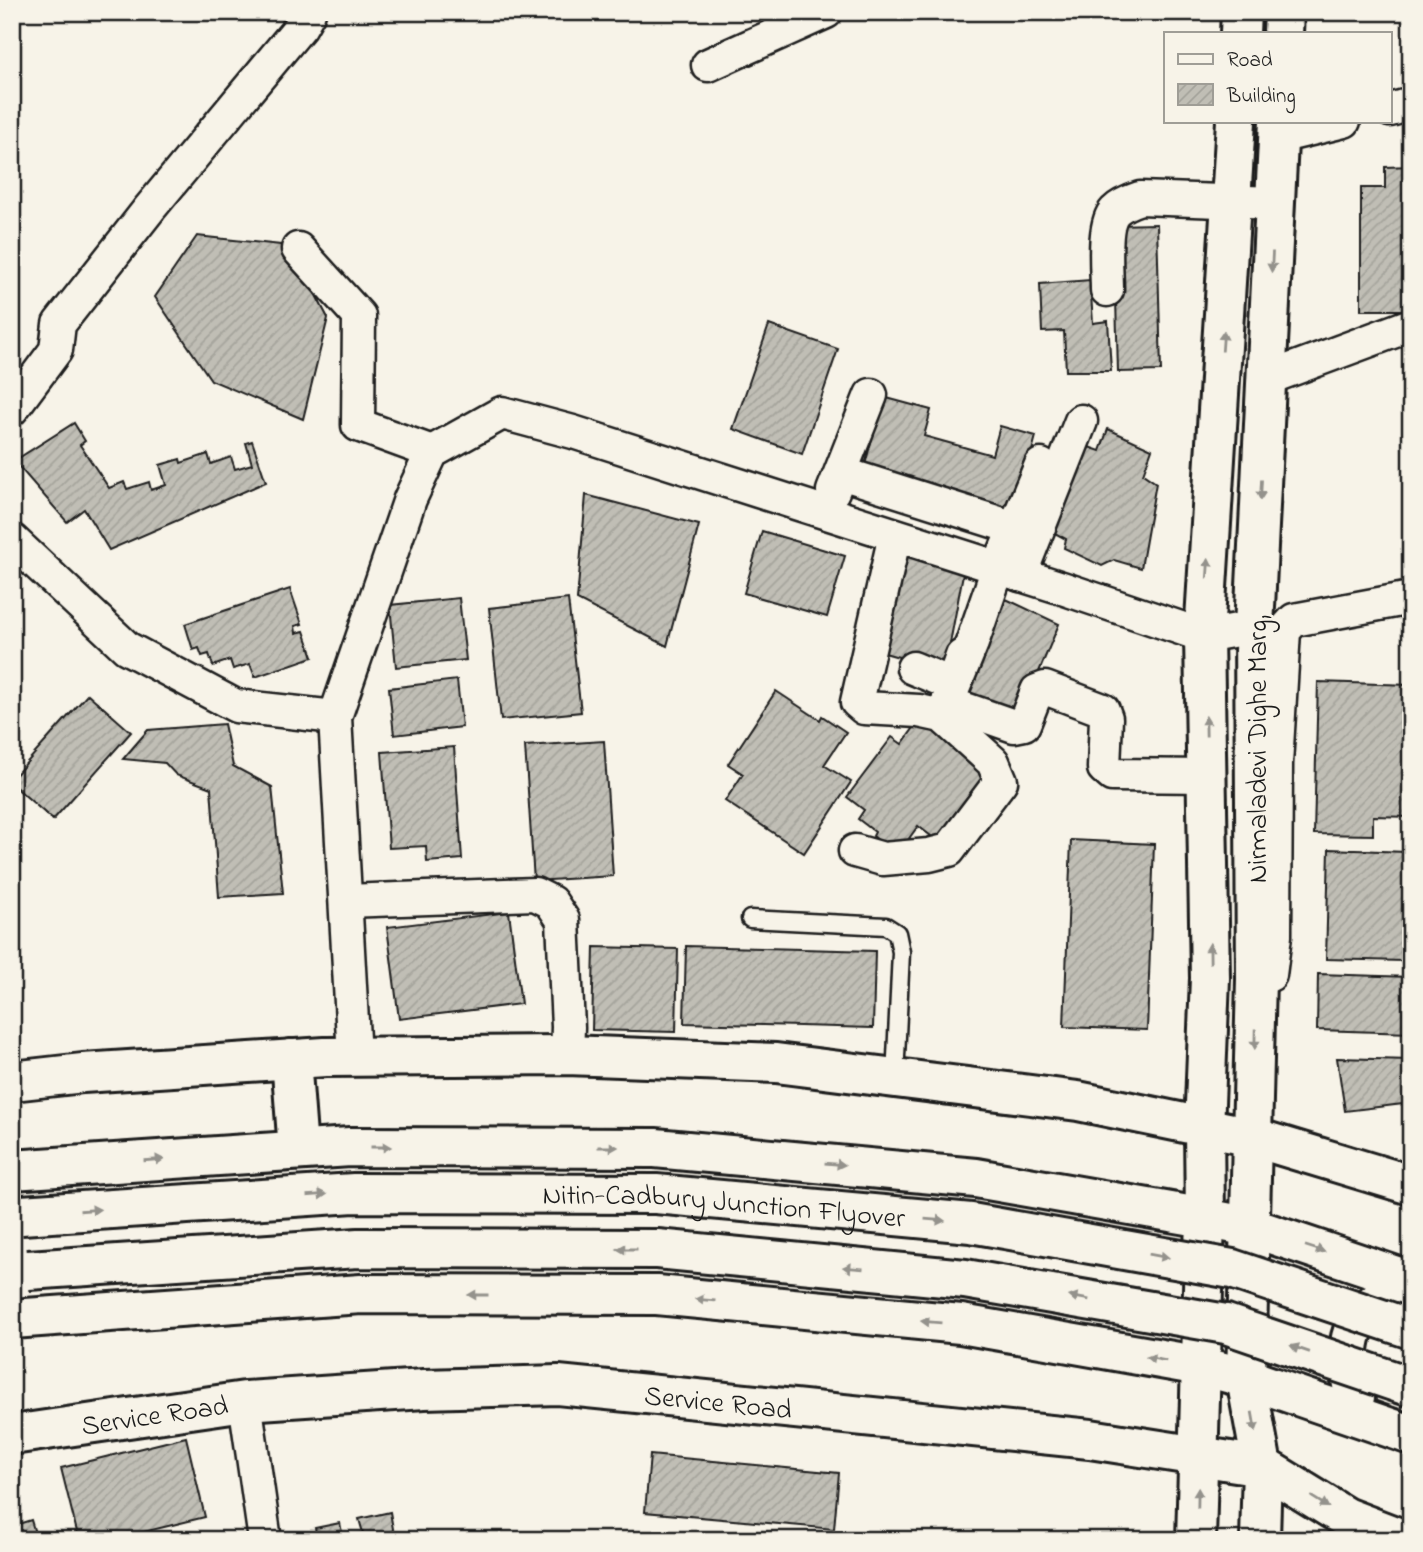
<svg xmlns="http://www.w3.org/2000/svg" width="1423" height="1552" viewBox="0 0 1423 1552" font-family="'Indie Flower',sans-serif">
  <style>
    .building { fill: url(#building-hatch); stroke: #1c1c1c; stroke-width: 2 }
    .lines { fill: none; stroke-linecap: round; stroke-linejoin: round }
    .service-casing { stroke: #1c1c1c; stroke-width: 21 }
    .minor-casing { stroke: #1c1c1c; stroke-width: 37 }
    .tertiary-casing { stroke: #1c1c1c; stroke-width: 44 }
    .secondary-casing { stroke: #1c1c1c; stroke-width: 44 }
    .trunk-casing { stroke: #1c1c1c; stroke-width: 44 }
    .service { stroke: #f7f3e8; stroke-width: 16 }
    .minor { stroke: #f7f3e8; stroke-width: 32 }
    .tertiary { stroke: #f7f3e8; stroke-width: 38 }
    .secondary { stroke: #f7f3e8; stroke-width: 38 }
    .trunk { stroke: #f7f3e8; stroke-width: 38 }
    .trunk-bridge-casing { stroke: #1c1c1c; stroke-width: 44; stroke-linecap: butt }
    .trunk-bridge { stroke: #f7f3e8; stroke-width: 38 }
    .oneway { fill: #94928c }
    .labels { text-anchor: middle; stroke-width: 5; stroke-linejoin: round; paint-order: stroke }
    .street-label { font-size: 28px; fill: #1c1c1c; stroke: #f7f3e8 }
  </style>
  <defs>
    <pattern id="building-hatch" width="6" height="6" patternUnits="userSpaceOnUse" patternTransform="scale(1.75)"><rect width="6" height="6" fill="#c0beb5"/><path d="M-1 1l2-2M0 6l6-6M5 7l2-2" fill="none" stroke="#a4a39b"/></pattern>
  </defs>
  <rect width="100%" height="100%" fill="#f7f3e8"/>
  <filter id="ink" filterUnits="userSpaceOnUse"><feTurbulence type="fractalNoise" baseFrequency=".0143" numOctaves="2"/><feDisplacementMap in="SourceGraphic" scale="14" xChannelSelector="R" yChannelSelector="G"/><feConvolveMatrix kernelMatrix="1 2 1 2 8 2 1 2 1" color-interpolation-filters="sRGB"/></filter>
  <g filter="url(#ink)">
    <!-- building -->
    <g class="building">
      <polygon points="1411,166 1411,310 1361,310 1361,188 1385,188 1385,167"/>
      <polygon points="1157,224 1161,371 1118,372 1114,225"/>
      <polygon points="197,236 290,246 328,318 303,419 211,380 155,297"/>
      <polygon points="1090,280 1093,323 1108,321 1111,371 1066,371 1064,331 1042,332 1040,284"/>
      <polygon points="769,325 838,349 802,454 733,429"/>
      <polygon points="883,397 931,410 924,436 992,455 1000,426 1036,436 1014,519 862,476"/>
      <polygon points="74,423 85,441 80,445 109,488 124,482 127,489 149,482 151,490 166,485 160,465 180,459 181,463 208,454 211,464 231,457 235,469 252,464 246,443 252,441 266,482 109,550 84,509 67,522 14,461"/>
      <polygon points="1108,429 1152,449 1143,474 1156,483 1141,568 1114,560 1102,566 1064,548 1066,539 1051,531 1083,445 1100,451"/>
      <polygon points="586,495 699,525 667,646 577,600"/>
      <polygon points="762,531 845,556 827,617 744,593"/>
      <polygon points="908,554 963,574 945,670 881,652"/>
      <polygon points="290,589 302,624 295,626 296,633 304,631 313,657 255,677 250,664 233,669 230,660 213,666 209,654 202,656 199,648 193,650 185,624"/>
      <polygon points="459,598 466,660 396,667 390,605"/>
      <polygon points="568,599 581,712 501,720 489,608"/>
      <polygon points="1006,599 1059,624 1018,722 961,702 990,610 1002,612"/>
      <polygon points="457,680 462,727 394,735 389,688"/>
      <polygon points="1318,682 1411,685 1411,817 1373,816 1373,835 1314,834"/>
      <polygon points="776,691 820,720 822,716 846,732 824,765 851,782 804,853 725,801 743,774 728,764"/>
      <polygon points="88,694 131,732 53,820 12,784 12,779"/>
      <polygon points="924,714 994,776 971,799 968,797 958,811 966,817 944,846 918,826 897,855 873,836 875,832 858,819 864,810 847,797 892,737 902,744"/>
      <polygon points="224,724 233,766 272,787 283,893 219,897 211,788 176,775 165,763 123,759 148,730"/>
      <polygon points="604,741 613,876 534,881 525,746"/>
      <polygon points="454,747 462,859 427,862 426,846 389,848 382,752"/>
      <polygon points="1071,840 1154,844 1147,1030 1064,1027"/>
      <polygon points="1329,849 1406,852 1403,961 1326,959"/>
      <polygon points="509,912 521,1004 399,1019 387,927"/>
      <polygon points="686,946 875,951 873,1028 684,1023"/>
      <polygon points="594,947 678,949 676,1032 592,1030"/>
      <polygon points="1318,974 1411,977 1411,1033 1317,1030"/>
      <polygon points="1337,1058 1411,1060 1411,1103 1345,1111"/>
      <polygon points="186,1437 205,1517 111,1540 79,1540 61,1468"/>
      <polygon points="650,1455 839,1473 834,1529 645,1512"/>
      <polygon points="390,1512 395,1540 318,1540 315,1528 340,1523 343,1537 363,1533 359,1519"/>
      <polygon points="31,1520 37,1540 12,1540 12,1526"/>
    </g>
    <g class="lines">
      <defs>
        <polyline id="service" points="750,919 886,926 897,933 901,952 895,1078"/>
        <g id="minor">
          <polyline points="708,65 826,12"/>
          <polyline points="1390,110 1411,104"/>
          <polyline points="1278,137 1344,121"/>
          <polyline points="298,249 359,316 358,425 432,452"/>
          <path d="M 1107,290 C 1107,270 1102,225 1115,211 C 1121,205 1131,201 1140,198 L 1274,203"/>
          <polyline points="1266,379 1411,325"/>
          <polyline points="12,409 56,350 59,324 150,208 301,26 309,12"/>
          <polyline points="841,473 1015,528"/>
          <polyline points="833,491 871,395"/>
          <polyline points="12,540 127,648 236,706 335,717"/>
          <polyline points="1020,575 1081,421"/>
          <polyline points="913,668 942,680 955,676 962,656"/>
          <polyline points="948,703 1014,726 1024,724 1037,691 1045,688 1103,710 1106,718 1104,768 1112,775 1207,776"/>
          <polyline points="942,716 972,643 998,568 1041,465"/>
          <polyline points="855,851 883,859 929,855 949,850 1001,781 993,762 942,716 919,711 864,708 857,702 895,535"/>
          <polyline points="346,901 535,894 551,902 563,920 568,1027 567,1055"/>
          <polyline points="1264,977 1270,975 1275,936 1276,764 1284,631 1294,620 1411,598"/>
          <polyline points="354,1057 335,717 410,499 432,452 502,413 573,432 1062,588 1204,636 1254,627"/>
          <polyline points="245,1401 265,1540"/>
        </g>
        <g id="tertiary">
          <polyline points="12,1081 83,1073 325,1057 567,1055 776,1063 1078,1101 1252,1137 1411,1185"/>
          <path id="s1" d="M 12,1435 L 245,1401 L 424,1389 L 558,1385 L 1090,1439 L 1262,1466 L 1345,1517 L 1405,1540"/>
        </g>
        <g id="secondary">
          <polyline points="1240,33 1241,12"/>
          <polyline points="1283,33 1284,12"/>
          <polyline points="1196,1540 1205,1218 1204,1129 1210,978 1204,636 1236,121"/>
          <polyline points="1260,1540 1262,1466 1246,1378 1256,979 1254,627 1279,121"/>
        </g>
        <g id="trunk">
          <polyline points="291,1059 298,1150"/>
          <polyline points="12,1170 350,1147 655,1148 976,1178 1205,1218 1250,1227 1411,1281"/>
          <polyline points="12,1319 361,1294 657,1295 961,1324 1201,1366 1246,1378 1411,1435"/>
          <path d="M 1355,1397 C 1343,1354 1345,1315 1390,1294"/>
        </g>
      </defs>
      <!-- service casing -->
      <use href="#service" class="service-casing"/>
      <!-- minor casing -->
      <use href="#minor" class="minor-casing"/>
      <!-- tertiary casing -->
      <use href="#tertiary" class="tertiary-casing"/>
      <!-- secondary casing -->
      <use href="#secondary" class="secondary-casing"/>
      <!-- trunk casing -->
      <use href="#trunk" class="trunk-casing"/>
      <!-- service -->
      <use href="#service" class="service"/>
      <!-- minor -->
      <use href="#minor" class="minor"/>
      <!-- tertiary -->
      <use href="#tertiary" class="tertiary"/>
      <!-- secondary -->
      <use href="#secondary" class="secondary"/>
      <!-- trunk -->
      <use href="#trunk" class="trunk"/>
      <defs>
        <g id="trunk-bridge">
          <path id="s2" d="M 21,1215 L 354,1193 L 656,1194 L 971,1223 L 1232,1269 L 1411,1329"/>
          <polyline points="28,1270 358,1248 657,1249 965,1279 1226,1324 1411,1387"/>
        </g>
      </defs>
      <!-- trunk-bridge casing -->
      <use href="#trunk-bridge" class="trunk-bridge-casing"/>
      <!-- trunk-bridge -->
      <use href="#trunk-bridge" class="trunk-bridge"/>
    </g>
    <!-- one-way arrows -->
    <defs><path id="oneway-solid" d="M-6-.8H1V-3.2L6.5 0L1 3.2V.8H-6Z" transform="scale(1.75)"/></defs>
    <g class="oneway">
      <use href="#oneway-solid" transform="translate(1272 262) rotate(93)"/>
      <use href="#oneway-solid" transform="translate(1223 341) rotate(-86)"/>
      <use href="#oneway-solid" transform="translate(1261 490) rotate(93)"/>
      <use href="#oneway-solid" transform="translate(1208 568) rotate(-86)"/>
      <use href="#oneway-solid" transform="translate(1206 726) rotate(-91)"/>
      <use href="#oneway-solid" transform="translate(1210 953) rotate(-91)"/>
      <use href="#oneway-solid" transform="translate(1255 1039) rotate(91)"/>
      <use href="#oneway-solid" transform="translate(381 1147)"/>
      <use href="#oneway-solid" transform="translate(608 1147)"/>
      <use href="#oneway-solid" transform="translate(154 1160) rotate(-4)"/>
      <use href="#oneway-solid" transform="translate(835 1164) rotate(5)"/>
      <use href="#oneway-solid" transform="translate(317 1195) rotate(-4)"/>
      <use href="#oneway-solid" transform="translate(90 1210) rotate(-4)"/>
      <use href="#oneway-solid" transform="translate(935 1220) rotate(5)"/>
      <use href="#oneway-solid" transform="translate(627 1249) rotate(-180)"/>
      <use href="#oneway-solid" transform="translate(1315 1249) rotate(18)"/>
      <use href="#oneway-solid" transform="translate(1159 1256) rotate(10)"/>
      <use href="#oneway-solid" transform="translate(853 1268) rotate(-175)"/>
      <use href="#oneway-solid" transform="translate(478 1295) rotate(-180)"/>
      <use href="#oneway-solid" transform="translate(1079 1298) rotate(-170)"/>
      <use href="#oneway-solid" transform="translate(705 1300) rotate(-175)"/>
      <use href="#oneway-solid" transform="translate(931 1322) rotate(-175)"/>
      <use href="#oneway-solid" transform="translate(1300 1349) rotate(-161)"/>
      <use href="#oneway-solid" transform="translate(1156 1359) rotate(-170)"/>
      <use href="#oneway-solid" transform="translate(1254 1422) rotate(80)"/>
      <use href="#oneway-solid" transform="translate(1198 1498) rotate(-89)"/>
      <use href="#oneway-solid" transform="translate(1320 1502) rotate(32)"/>
    </g>
  </g>
  <g class="labels">
    <!-- street labels -->
    <g class="street-label">
      <text transform="translate(1256 749) rotate(-90)" y="10">Nirmaladevi Dighe Marg,</text>
      <text dy="10" stroke="none"><textPath href="#s2" startOffset="704">Nitin-Cadbury Junction Flyover</textPath></text>
      <text dy="10" stroke="none"><textPath href="#s1" startOffset="710">Service Road</textPath></text>
      <text dy="10" stroke="none"><textPath href="#s1" startOffset="144">Service Road</textPath></text>
    </g>
  </g>
  <!-- margin -->
  <rect width="1423" height="1552" fill="none" stroke="#f7f3e8" stroke-width="42"/>
  <rect x="21" y="21" width="1381" height="1510" fill="none" stroke="#1c1c1c" stroke-width="2.5" filter="url(#ink)"/>
  <!-- legend -->
  <rect x="1164" y="32" width="228" height="91" fill="#f7f3e8" stroke="#9f9d96" stroke-width="2"/>
  <rect x="1178" y="54" width="35" height="10" fill="#f7f3e8" stroke="#9f9d96" stroke-width="2"/>
  <text x="1227" y="66" font-size="21" fill="#1c1c1c">Road</text>
  <rect x="1178" y="84" width="35" height="21" fill="url(#building-hatch)" stroke="#9f9d96" stroke-width="2"/>
  <text x="1227" y="102" font-size="21" fill="#1c1c1c">Building</text>
</svg>
